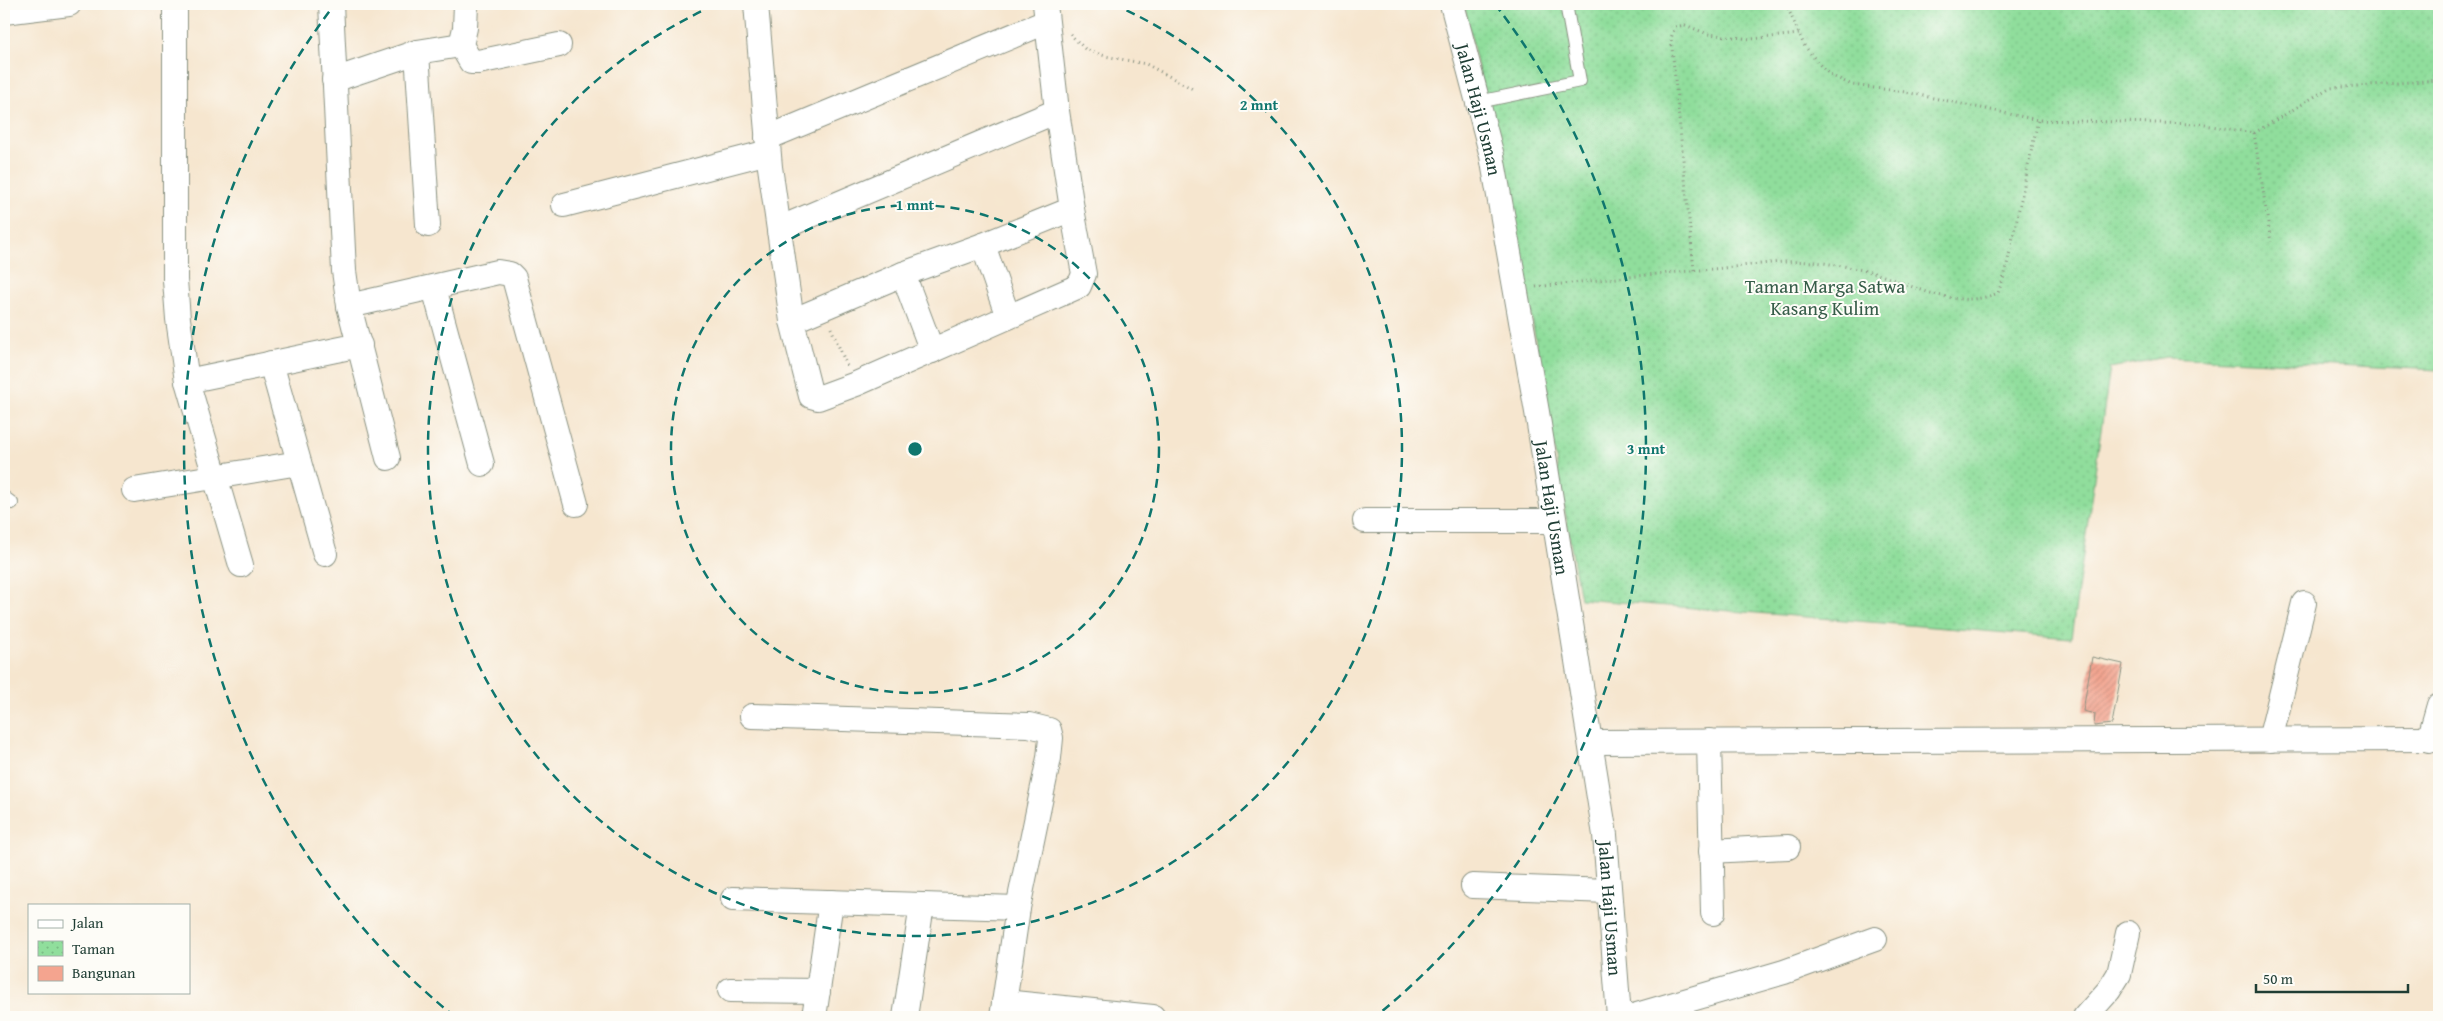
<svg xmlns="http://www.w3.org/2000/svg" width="2443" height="1021" viewBox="0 0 2443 1021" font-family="'Gentium Book Plus',serif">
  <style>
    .park { fill: url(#park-dots); stroke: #588e68 }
    .building { fill: url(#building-hatch) }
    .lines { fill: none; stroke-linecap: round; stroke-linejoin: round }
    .service-casing { stroke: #8a9282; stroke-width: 14 }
    .minor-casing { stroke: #8a9282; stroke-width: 26 }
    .path { stroke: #8a9282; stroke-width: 3; stroke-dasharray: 1 4; stroke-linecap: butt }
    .service { stroke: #fff; stroke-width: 12 }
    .minor { stroke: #fff; stroke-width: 24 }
    .ring { fill: none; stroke: #0f766e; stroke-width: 2.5; stroke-dasharray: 9 6 }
    .labels { text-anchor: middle; stroke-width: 4; stroke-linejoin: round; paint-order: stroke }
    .street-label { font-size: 19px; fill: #1f3d34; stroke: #fdfcf7 }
    .park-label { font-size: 19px; fill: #365d49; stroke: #fdfcf7 }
    .centre { fill: #0f766e; stroke: #fdfcf7; stroke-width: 2.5 }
    .ring-label { font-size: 15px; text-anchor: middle; font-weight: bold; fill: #0f766e; stroke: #fdfcf7; stroke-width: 4; stroke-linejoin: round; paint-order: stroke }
  </style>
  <defs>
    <pattern id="park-dots" width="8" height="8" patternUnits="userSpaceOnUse" patternTransform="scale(1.25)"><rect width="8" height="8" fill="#90de9c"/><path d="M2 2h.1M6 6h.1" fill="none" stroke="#7cbf87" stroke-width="1.8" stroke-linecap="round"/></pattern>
    <pattern id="building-hatch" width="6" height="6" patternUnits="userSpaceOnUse" patternTransform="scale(1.25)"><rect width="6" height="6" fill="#f4a48f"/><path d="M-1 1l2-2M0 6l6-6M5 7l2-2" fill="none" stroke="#c58776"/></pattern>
  </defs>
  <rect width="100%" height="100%" fill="#fdfcf7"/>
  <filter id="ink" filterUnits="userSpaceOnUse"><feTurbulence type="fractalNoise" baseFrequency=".02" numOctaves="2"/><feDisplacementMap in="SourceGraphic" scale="10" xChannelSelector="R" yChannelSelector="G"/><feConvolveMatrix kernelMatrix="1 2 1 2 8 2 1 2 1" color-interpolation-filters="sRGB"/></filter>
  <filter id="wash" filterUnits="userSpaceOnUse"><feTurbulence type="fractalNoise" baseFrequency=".0096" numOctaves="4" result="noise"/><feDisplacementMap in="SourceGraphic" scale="20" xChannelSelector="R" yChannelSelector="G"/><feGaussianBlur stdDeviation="1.12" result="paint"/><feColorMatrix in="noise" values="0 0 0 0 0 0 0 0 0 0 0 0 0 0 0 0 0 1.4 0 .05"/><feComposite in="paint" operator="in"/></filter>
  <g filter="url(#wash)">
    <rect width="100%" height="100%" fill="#f6e6cf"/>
    <!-- park -->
    <polygon class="park" points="1464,4 2439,4 2439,370 2166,357 2110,368 2071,638 1580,599 1529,302"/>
    <g id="blocks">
      <!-- building -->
      <polygon class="building" points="2092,657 2123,664 2112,724 2094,726 2095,714 2083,711"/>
    </g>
  </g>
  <g filter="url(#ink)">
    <use href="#blocks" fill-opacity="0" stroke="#8a9282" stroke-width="1"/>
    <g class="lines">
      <defs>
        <g id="service">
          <polyline points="1478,102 1580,81 1566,4"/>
          <polyline points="4,497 12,503"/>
        </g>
        <g id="minor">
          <polyline points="175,4 175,280 178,319 187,381 241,565"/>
          <polyline points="331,4 344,271 349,306 388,458"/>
          <polyline points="466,4 465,28 461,45 471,62 478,62 559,45"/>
          <polyline points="756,4 770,167 792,321 811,396 818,398 856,384 1079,286 1084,274 1072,209"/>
          <path id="s1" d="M 1452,4 L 1492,156 L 1537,412 L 1605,835 L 1619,1017"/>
          <polyline points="4,12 69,4"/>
          <polyline points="417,52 428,225"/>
          <polyline points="334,80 417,52 461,45"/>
          <polyline points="767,138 1046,22"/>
          <polyline points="564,205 768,152"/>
          <polyline points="779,231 795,222 1057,111"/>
          <polyline points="983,245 1008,317"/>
          <polyline points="903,274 932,351"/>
          <polyline points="434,288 482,464"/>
          <polyline points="349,306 498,272 510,274 514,278 576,504"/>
          <polyline points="792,321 903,274 983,245 1072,209 1057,111 1045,4"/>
          <polyline points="271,363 325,554"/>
          <polyline points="187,381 360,345"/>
          <polyline points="134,490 299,463"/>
          <polyline points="1365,521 1554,521"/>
          <polyline points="752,716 1029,725 1049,730 1051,738 1049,758 1018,908 1002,1017"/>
          <polyline points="2270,740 2304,603"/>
          <polyline points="2429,740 2439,705"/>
          <polyline points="1709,741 1713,913"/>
          <polyline points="1591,742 2439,739"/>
          <polyline points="1711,851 1788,847"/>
          <polyline points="1473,886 1609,891"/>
          <polyline points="733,899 1018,908"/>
          <polyline points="730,990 818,991"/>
          <polyline points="1004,1002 1153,1017"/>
          <polyline points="814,1017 831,902"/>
          <polyline points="905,1017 922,905"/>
          <polyline points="1630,1017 1784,972 1875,939"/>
          <polyline points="2085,1017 2109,990 2119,974 2128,933"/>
        </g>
      </defs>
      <!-- service casing -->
      <use href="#service" class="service-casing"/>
      <!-- minor casing -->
      <use href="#minor" class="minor-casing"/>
      <!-- path -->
      <g class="path">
        <polyline points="1786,4 1804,45 1818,63 1830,75 1852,85 1905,92 2038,120 2199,124 2254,133 2329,88 2439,80"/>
        <polyline points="1070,34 1085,49 1105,56 1146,64 1193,89"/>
        <polyline points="2254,133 2271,242"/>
        <polyline points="1694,270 1671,38 1675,27 1685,25 1708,34 1751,39 1799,34"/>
        <path d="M 1536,287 C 1595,280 1654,274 1713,269 C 1746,266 1781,260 1815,262 C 1833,264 1856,268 1874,273 C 1914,285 1955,311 1998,293 L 2005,274 L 2038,120"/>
        <polyline points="831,328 847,366"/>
      </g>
      <!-- service -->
      <use href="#service" class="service"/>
      <!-- minor -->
      <use href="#minor" class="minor"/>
    </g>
  </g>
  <!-- distance rings -->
  <g class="ring">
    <circle cx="915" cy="449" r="244"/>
    <path d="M1113 4A487 487 0 1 1 717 4"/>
    <path d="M455 1017A731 731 0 0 1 335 4M1495 4A731 731 0 0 1 1375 1017"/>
  </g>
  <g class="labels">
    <!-- street labels -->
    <g class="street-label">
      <text dy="7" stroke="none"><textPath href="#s1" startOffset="109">Jalan Haji Usman</textPath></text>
      <text dy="7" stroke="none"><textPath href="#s1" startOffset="514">Jalan Haji Usman</textPath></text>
      <text dy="7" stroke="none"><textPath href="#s1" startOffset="919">Jalan Haji Usman</textPath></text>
    </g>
    <!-- park labels -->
    <g class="park-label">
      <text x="1825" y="293">Taman Marga Satwa<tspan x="1825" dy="22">Kasang Kulim</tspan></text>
    </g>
  </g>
  <circle cx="915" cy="449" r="8" class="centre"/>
  <g class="ring-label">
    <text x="1259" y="110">2 mnt</text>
    <text x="915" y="210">1 mnt</text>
    <text x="1646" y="454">3 mnt</text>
  </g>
  <!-- margin -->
  <rect width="2443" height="1021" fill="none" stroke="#fdfcf7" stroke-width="20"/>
  <!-- legend -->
  <rect x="28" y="904" width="162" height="90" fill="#fdfcf7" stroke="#a4b0a9"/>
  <rect x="38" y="920" width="25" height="8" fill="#ffffff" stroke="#a4b0a9"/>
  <text x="72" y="928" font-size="15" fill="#1f3d34">Jalan</text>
  <rect x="38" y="941" width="25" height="15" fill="url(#park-dots)" stroke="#a4b0a9"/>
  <text x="72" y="954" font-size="15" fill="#1f3d34">Taman</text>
  <rect x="38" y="966" width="25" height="15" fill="#f4a48f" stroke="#a4b0a9"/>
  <text x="72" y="978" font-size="15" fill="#1f3d34">Bangunan</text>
  <!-- scale -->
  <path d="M2256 984v8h152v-8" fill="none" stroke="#1f3d34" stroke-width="2.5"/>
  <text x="2263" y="984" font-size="15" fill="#1f3d34" stroke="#fdfcf7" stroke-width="4" paint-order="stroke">50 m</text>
</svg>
